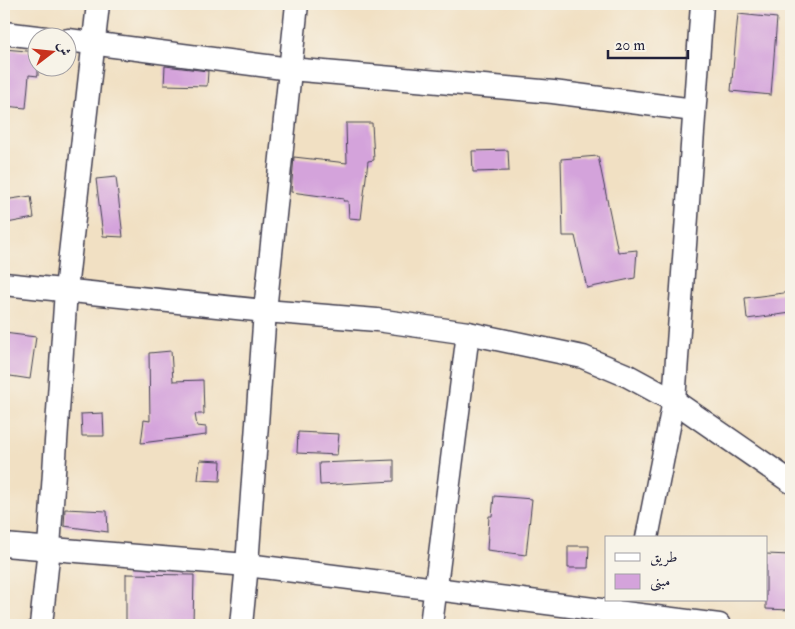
<svg xmlns="http://www.w3.org/2000/svg" width="795" height="629" viewBox="0 0 795 629" font-family="'IM FELL Double Pica',Amiri,serif">
  <style>
    .building { fill: #d4a3db }
    .lines { fill: none; stroke-linecap: round; stroke-linejoin: round }
    .minor-casing { stroke: #413e4f; stroke-width: 25 }
    .minor { stroke: #fff; stroke-width: 22 }
  </style>
  <rect width="100%" height="100%" fill="#f7f3e8"/>
  <filter id="ink" filterUnits="userSpaceOnUse"><feTurbulence type="fractalNoise" baseFrequency=".02" numOctaves="2"/><feDisplacementMap in="SourceGraphic" scale="10" xChannelSelector="R" yChannelSelector="G"/><feConvolveMatrix kernelMatrix="1 2 1 2 8 2 1 2 1" color-interpolation-filters="sRGB"/></filter>
  <filter id="wash" filterUnits="userSpaceOnUse"><feTurbulence type="fractalNoise" baseFrequency=".0096" numOctaves="4" result="noise"/><feDisplacementMap in="SourceGraphic" scale="20" xChannelSelector="R" yChannelSelector="G"/><feGaussianBlur stdDeviation="1.12" result="paint"/><feColorMatrix in="noise" values="0 0 0 0 0 0 0 0 0 0 0 0 0 0 0 0 0 1.4 0 .05"/><feComposite in="paint" operator="in"/></filter>
  <g filter="url(#wash)">
    <rect width="100%" height="100%" fill="#f1e0c3"/>
    <g id="blocks">
      <!-- building -->
      <g class="building">
        <polygon points="738,14 777,18 771,95 731,91"/>
        <polygon points="4,49 38,52 38,76 29,75 26,108 4,106"/>
        <polygon points="165,66 208,71 207,86 164,85"/>
        <polygon points="346,123 372,123 374,160 368,161 361,219 349,218 348,201 343,201 344,199 291,192 294,157 347,163"/>
        <polygon points="508,150 509,171 473,172 472,151"/>
        <polygon points="598,156 618,252 637,250 635,278 587,288 575,236 563,236 561,159"/>
        <polygon points="116,177 123,237 103,236 96,179"/>
        <polygon points="31,196 34,218 7,223 4,200"/>
        <polygon points="791,292 791,313 747,319 745,298"/>
        <polygon points="4,333 36,337 30,379 4,375"/>
        <polygon points="171,351 173,381 203,380 204,414 195,414 197,426 206,427 206,435 141,443 144,420 150,421 149,353"/>
        <polygon points="103,413 104,436 82,436 81,414"/>
        <polygon points="298,432 339,434 337,455 297,453"/>
        <polygon points="200,460 221,461 220,481 198,480"/>
        <polygon points="394,460 394,481 320,485 319,463"/>
        <polygon points="494,496 532,499 526,555 487,550 489,516 492,516"/>
        <polygon points="65,509 107,511 108,532 64,526"/>
        <polygon points="568,546 589,546 588,568 568,568"/>
        <polygon points="766,554 791,555 791,610 766,609"/>
        <polygon points="126,574 194,575 193,625 126,625"/>
      </g>
    </g>
  </g>
  <g filter="url(#ink)">
    <use href="#blocks" fill-opacity="0" stroke="#413e4f" stroke-width="1"/>
    <g class="lines">
      <defs>
        <g id="minor">
          <polyline points="4,33 45,38"/>
          <polyline points="68,40 290,69 553,92 694,110"/>
          <polyline points="4,284 265,311 377,320 468,333 583,357 628,376 674,401 791,482"/>
          <polyline points="647,538 674,401 702,4"/>
          <polyline points="4,545 247,565 719,625"/>
          <polyline points="41,625 49,548 66,290 98,4"/>
          <polyline points="241,625 247,565 265,311 297,4"/>
          <polyline points="431,625 468,333"/>
        </g>
      </defs>
      <!-- minor casing -->
      <use href="#minor" class="minor-casing"/>
      <!-- minor -->
      <use href="#minor" class="minor"/>
    </g>
  </g>
  <!-- margin -->
  <rect width="795" height="629" fill="none" stroke="#f7f3e8" stroke-width="20"/>
  <!-- legend -->
  <rect x="605" y="536" width="162" height="65" fill="#f7f3e8" stroke="#a29fa3"/>
  <rect x="615" y="553" width="25" height="8" fill="#ffffff" stroke="#a29fa3"/>
  <text x="650" y="562" font-size="15" fill="#22223b">طريق</text>
  <rect x="615" y="574" width="25" height="15" fill="#d4a3db" stroke="#a29fa3"/>
  <text x="650" y="586" font-size="15" fill="#22223b">مبنى</text>
  <!-- north arrow -->
  <g transform="translate(52 52) rotate(74)"><circle r="24" fill="#f7f3e8" stroke="#a29fa3"/>
  <path d="M0-4L9 19L0 12L-9 19Z" fill="#c8321e"/>
  <text y="-8" font-size="14" font-weight="bold" text-anchor="middle" fill="#22223b">ش</text>
  </g>
  <!-- scale -->
  <path d="M608 50v8h80v-8" fill="none" stroke="#22223b" stroke-width="2.5"/>
  <text x="615" y="50" font-size="15" fill="#22223b" stroke="#f7f3e8" stroke-width="4" paint-order="stroke">20 m</text>
</svg>
